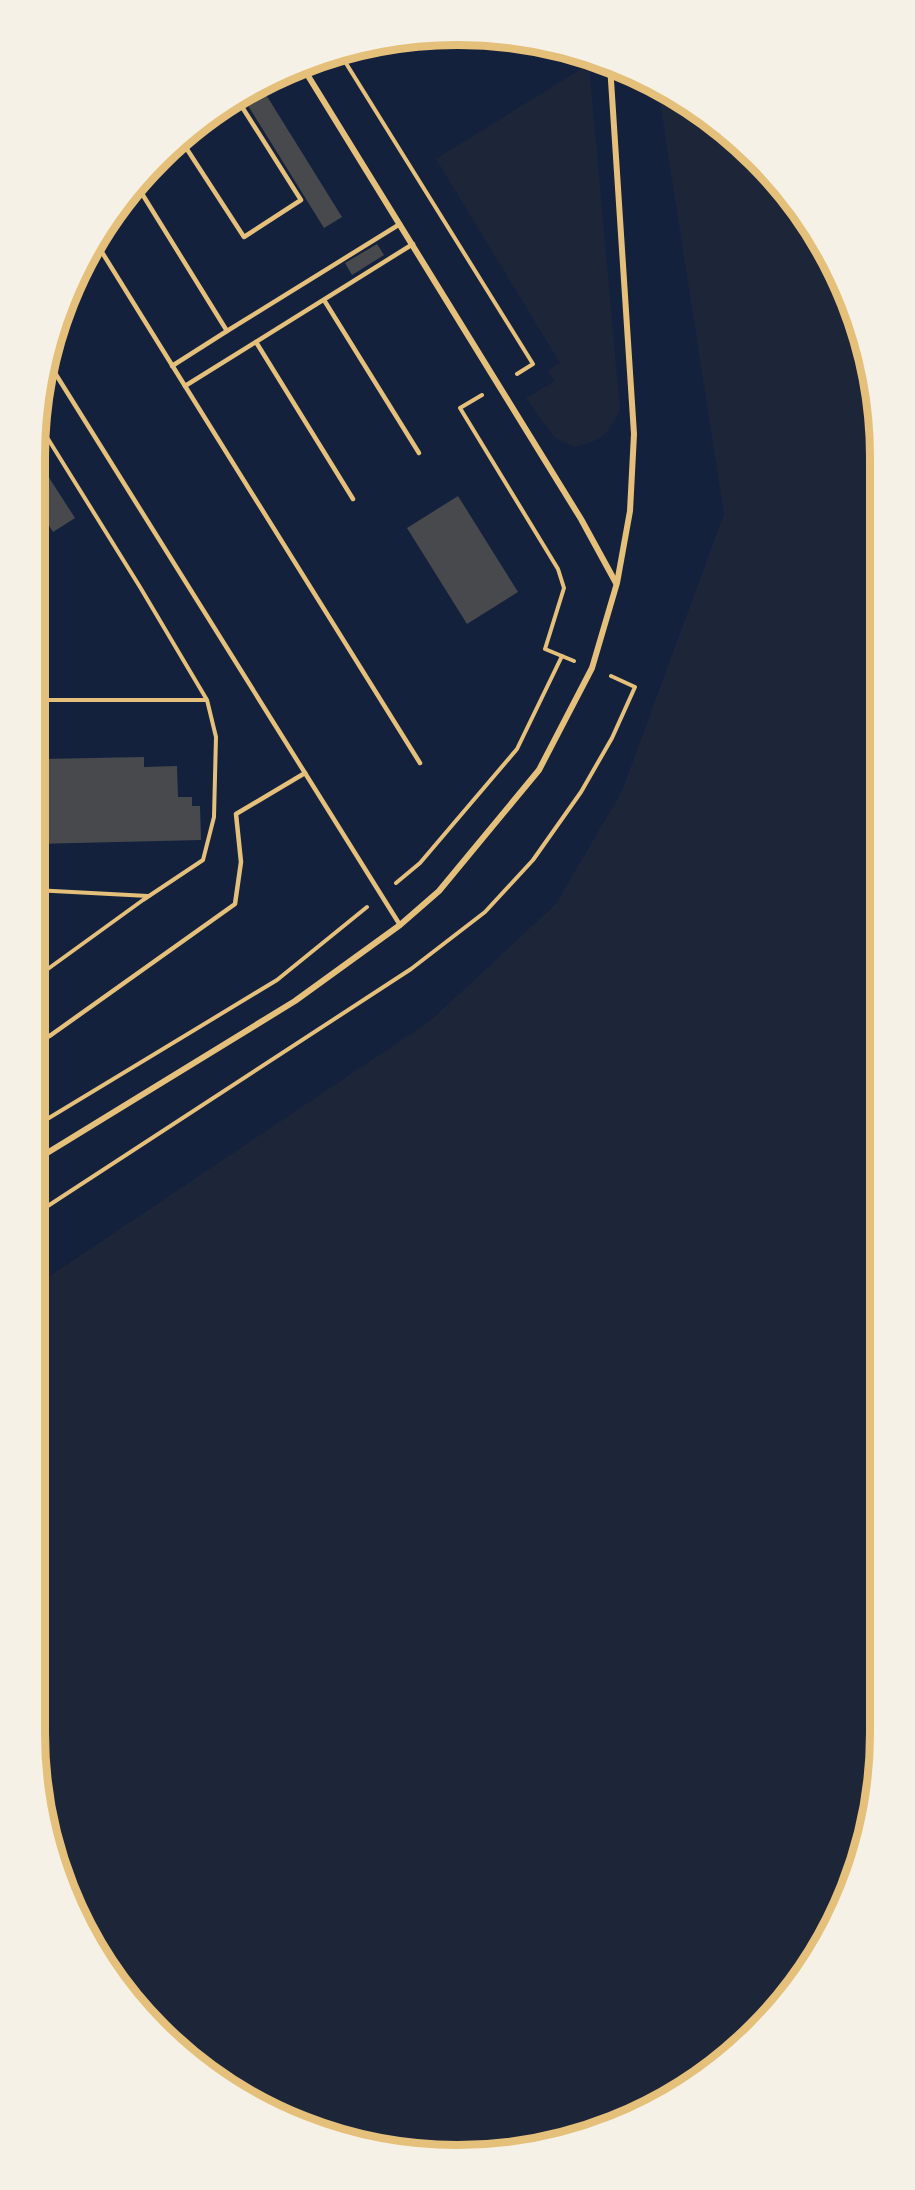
<svg xmlns="http://www.w3.org/2000/svg" width="915" height="2190" viewBox="0 0 915 2190" font-family="Mulish,sans-serif">
  <style>
    .green { fill: #1d2539 }
    .building { fill: #48494c }
    .lines { fill: none; stroke-linecap: round; stroke-linejoin: round }
    .path { stroke: #e5c07b; stroke-width: 4 }
    .service { stroke: #e5c07b; stroke-width: 4.5 }
    .minor { stroke: #e5c07b; stroke-width: 6 }
    .rim { fill: none; stroke: #e5c07b; stroke-width: 8 }
  </style>
  <rect width="100%" height="100%" fill="#14213d"/>
  <!-- green -->
  <g class="green">
    <path d="M 589,64 L 620,410 C 607,436 603,440 574,447 L 554,437 L 526,398 L 555,381 L 548,371 L 560,363 L 436,159 Z"/>
    <polygon points="658,89 693,106 776,179 837,271 877,402 880,1733 858,1868 793,1990 737,2050 669,2099 540,2147 402,2152 322,2133 246,2099 139,2011 91,1944 57,1869 34,1732 35,1286 430,1021 556,904 622,791 724,514"/>
  </g>
  <!-- building -->
  <g class="building">
    <polygon points="260,85 342,217 324,228 242,96"/>
    <polygon points="377,244 384,255 352,275 345,263"/>
    <polygon points="37,459 75,518 53,532 34,502 34,461"/>
    <polygon points="458,496 518,592 467,624 407,528"/>
    <polygon points="144,757 144,767 177,766 178,797 192,797 192,806 200,806 201,840 34,844 34,770 42,770 42,759"/>
  </g>
  <g class="lines">
    <!-- path -->
    <g class="path">
      <polyline points="339,52 533,364 517,374"/>
      <polyline points="482,395 460,408 558,569 564,588 545,649 574,661"/>
      <polyline points="34,700 206,700"/>
      <polyline points="396,883 420,863 517,749 562,656"/>
      <polyline points="34,890 148,896"/>
      <polyline points="34,979 143,900 203,860 214,817 216,737 207,700 140,587 40,426"/>
      <polyline points="34,1127 277,980 367,907"/>
      <polyline points="34,1215 411,969 485,912 533,860 581,792 612,738 635,687 611,676"/>
    </g>
    <!-- service -->
    <g class="service">
      <polyline points="181,140 244,237 301,200 237,99"/>
      <polyline points="136,184 227,331 400,224"/>
      <polyline points="95,241 185,386 413,244"/>
      <polyline points="324,300 419,453"/>
      <polyline points="256,342 353,499"/>
      <polyline points="50,365 400,925"/>
      <polyline points="172,366 227,331"/>
      <polyline points="185,386 420,763"/>
      <polyline points="34,1045 51,1035 235,904 241,862 236,814 305,773"/>
    </g>
    <!-- minor -->
    <g class="minor">
      <polyline points="302,66 581,519 616,583"/>
      <polyline points="34,1161 295,1001 400,925 439,891 539,770 592,668 617,583 630,511 634,434 610,65"/>
    </g>
  </g>
  <!-- crop -->
  <path d="M0 0H915V2190H0ZM457 45H458A412 412 0 0 1 870 457V1733A412 412 0 0 1 458 2145H457A412 412 0 0 1 45 1733V457A412 412 0 0 1 457 45Z" fill="#f6f1e7" fill-rule="evenodd"/>
  <path class="rim" d="M457 45H458A412 412 0 0 1 870 457V1733A412 412 0 0 1 458 2145H457A412 412 0 0 1 45 1733V457A412 412 0 0 1 457 45Z"/>
</svg>
